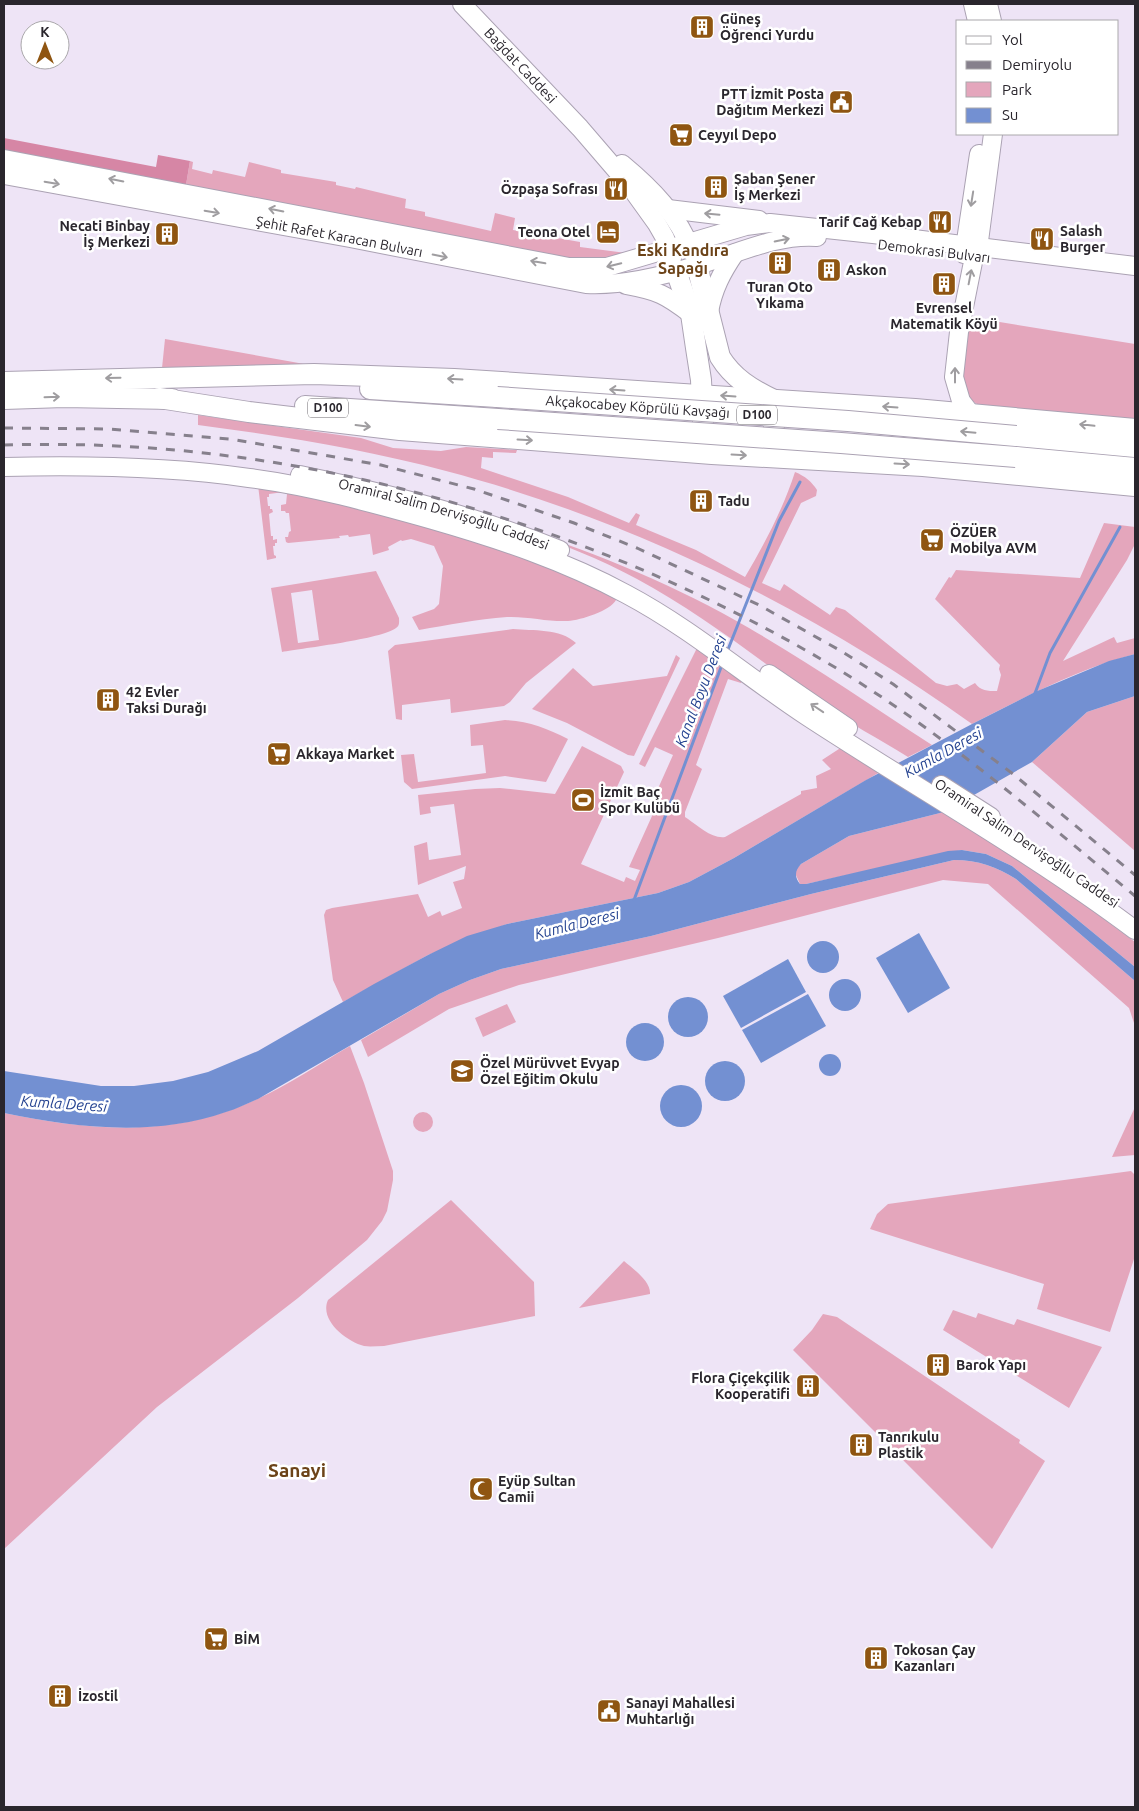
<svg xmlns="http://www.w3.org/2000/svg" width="1139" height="1811" viewBox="0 0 1139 1811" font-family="Ubuntu,sans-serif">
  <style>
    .green { fill: #e4a6bc; fill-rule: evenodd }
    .forest { fill: #d686a5 }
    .water { fill: #7390d2 }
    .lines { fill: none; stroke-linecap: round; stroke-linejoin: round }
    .stream { stroke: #7390d2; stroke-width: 3 }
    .major-casing { stroke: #aba2b3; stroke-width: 20 }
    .highway-casing { stroke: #aba2b3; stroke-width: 22 }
    .major { stroke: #fff; stroke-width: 18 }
    .highway { stroke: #fff; stroke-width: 20 }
    .rail { stroke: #86808c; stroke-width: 3; stroke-dasharray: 9 9; stroke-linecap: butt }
    .highway-bridge-casing { stroke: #aba2b3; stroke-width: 22; stroke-linecap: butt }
    .highway-bridge { stroke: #fff; stroke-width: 20 }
    .oneway { stroke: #9f9da0 }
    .labels { text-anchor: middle; stroke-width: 5; stroke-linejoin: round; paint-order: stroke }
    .shield { fill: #fff; stroke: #6a676c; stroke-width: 1 }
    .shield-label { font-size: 12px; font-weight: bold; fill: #2a262d }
    .poi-label { font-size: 14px; font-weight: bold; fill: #2a262d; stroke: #fff; text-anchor: start }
    .street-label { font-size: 14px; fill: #2a262d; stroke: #fff }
    .water-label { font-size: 15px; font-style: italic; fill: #254391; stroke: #fff }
    .quarter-label { font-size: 16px; font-weight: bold; fill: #6c4318; stroke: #fff }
    .district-label { font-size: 19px; font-weight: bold; fill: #6c4318; stroke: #fff }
  </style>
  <rect width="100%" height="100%" fill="#eee4f6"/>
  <!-- green -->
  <g class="green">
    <polygon points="190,161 193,162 192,169 212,174 213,170 245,177 249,162 281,170 281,173 336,182 336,185 355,189 356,187 406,199 405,208 425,212 425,216 491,231 495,213 515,218 513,230 580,242 580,247 626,253 606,259 572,260 186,185"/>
    <path d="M 969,317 L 1135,344 L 1135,421 L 981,406 C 950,394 965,342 969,317 Z"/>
    <polygon points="165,339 321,367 162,368"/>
    <path d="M 198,415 L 361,438 L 393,448 L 441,451 L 466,447 L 517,450 L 516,453 L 493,452 L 493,458 L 482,457 L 481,468 L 568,497 L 629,523 L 636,513 L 640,515 L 636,525 L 696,550 L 745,577 C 765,543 783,509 795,472 C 805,476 812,482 817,490 L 816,496 L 801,503 L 762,583 L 780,591 L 784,584 L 830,615 L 836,607 L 845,610 L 936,683 L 947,686 L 957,684 L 964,689 L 975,683 C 981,691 987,691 997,691 L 1001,675 L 999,669 L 1000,665 L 935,599 L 949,577 L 951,578 L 956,570 L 1080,578 L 1104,523 L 1135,527 L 1135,544 L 1127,560 L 1063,661 L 1114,637 L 1117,643 L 1135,638 L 1135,654 C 1078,669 1025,697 972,724 C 813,610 635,521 446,471 C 364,449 282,436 198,425 Z"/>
    <path d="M 258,485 L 342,503 L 520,554 L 614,596 L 616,600 C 610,611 581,620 568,621 C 548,622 527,616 507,617 C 477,619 448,625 419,630 L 412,617 L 434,609 L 439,604 L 443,566 L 434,546 L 411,539 L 402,541 L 401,540 L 388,547 L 389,550 L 373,555 L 370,534 L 349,537 L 348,535 L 339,536 L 340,538 L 288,543 L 286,542 L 285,537 L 288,537 L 289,532 L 291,531 L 289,513 L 286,513 L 285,511 L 281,511 L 281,505 L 286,504 L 287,494 L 284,492 L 269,494 L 269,497 L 267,497 L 268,506 L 270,506 L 270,509 L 272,509 L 273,512 L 269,514 L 271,536 L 273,536 L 273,540 L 277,539 L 277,543 L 275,543 L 275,546 L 273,546 L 274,555 L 276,556 L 276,558 L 267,560 Z"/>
    <path d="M 522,529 C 599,554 679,587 749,628 C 811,664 871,705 932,745 L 908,757 C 879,739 849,723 821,704 C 761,661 702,614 637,579 C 600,559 561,544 522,529 Z"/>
    <path d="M 376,571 L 399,618 C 399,621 400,626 396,628 C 382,639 304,648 282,652 L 271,588 ZM 312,590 L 319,640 L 298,643 L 291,593 Z"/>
    <path d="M 513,629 C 533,631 560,628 576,643 L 526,683 L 510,702 L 504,706 L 451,713 L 450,699 L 402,705 L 402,720 L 396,719 L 388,651 L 395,645 Z"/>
    <path d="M 698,646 L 743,678 L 741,683 L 728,679 L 696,765 L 702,769 L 685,812 L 685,817 L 688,819 C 698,826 712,839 725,837 L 801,794 L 801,791 L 817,788 L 816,776 L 831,769 L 822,760 L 842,747 L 880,772 L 734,858 L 689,882 L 658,893 L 507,924 L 428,955 L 343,1002 L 333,980 L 324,915 L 326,910 L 332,908 L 418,894 L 428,917 L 440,911 L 442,916 L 462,908 L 453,882 L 464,879 L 466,866 L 418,885 L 414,846 L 427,842 L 429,860 L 461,855 L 454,804 L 430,807 L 431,813 L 420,815 L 418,795 L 475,789 L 500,788 L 555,794 L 582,746 L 621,766 L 624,772 L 581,864 L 624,882 L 626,877 L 635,881 L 640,870 L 629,867 L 661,796 L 656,793 L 673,755 L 655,747 L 645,767 L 639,764 Z"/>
    <polygon points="676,655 680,658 634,756 628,755 567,723 532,709 573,668 593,686 667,676"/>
    <polygon points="1135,696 1135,851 1032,762 1087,712"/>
    <path d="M 505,720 C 528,721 547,728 568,739 L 546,782 L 505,776 L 412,789 L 404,782 L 401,755 L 414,754 L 418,782 L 486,773 L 483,745 L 471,746 L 470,725 Z"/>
    <polygon points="944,812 1024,860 1135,942 1135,967 1012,866 986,854 962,850 806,884 800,884 796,875 796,869 801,864 849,836"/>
    <path d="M 954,860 C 978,860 997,867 1016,879 L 1135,981 L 1135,1026 L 1129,1008 L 988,884 L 943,880 L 718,938 L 519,985 L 449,1009 L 368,1057 L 361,1040 L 439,994 L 470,980 L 501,969 L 651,936 L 811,894 Z"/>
    <polygon points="507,1004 516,1022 483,1037 475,1018"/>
    <path d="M 350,1046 L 364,1083 L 393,1171 L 393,1180 L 387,1211 L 382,1221 L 367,1240 L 298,1298 L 157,1407 L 4,1549 L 4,1113 C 91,1131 174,1138 257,1099 C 289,1085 319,1064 350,1046 Z"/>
    <polygon points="1135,1107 1135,1155 1112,1157"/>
    <circle cx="423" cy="1122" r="10"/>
    <polygon points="1131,1171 1135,1175 1135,1256 1110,1332 1037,1309 1044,1284 870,1229 877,1214 888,1204"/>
    <path d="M 451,1200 L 534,1282 L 535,1316 L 384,1346 C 377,1346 370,1347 364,1346 C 346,1341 319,1320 328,1300 Z"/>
    <path d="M 624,1261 C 633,1269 651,1281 650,1294 L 579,1308 Z"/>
    <polygon points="953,1310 976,1318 978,1313 1014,1325 1017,1319 1102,1347 1069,1408 943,1330"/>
    <polygon points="823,1314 837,1317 1020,1440 1019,1443 1045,1461 992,1549 793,1350 812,1330"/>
  </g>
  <!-- forest -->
  <polygon class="forest" points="4,138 156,167 158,155 190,161 186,185 4,151"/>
  <!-- water -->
  <g class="water">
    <path d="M 1135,654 L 1135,696 L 1087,712 L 1032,762 L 944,812 L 849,836 L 801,864 C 795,871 794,876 800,884 L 806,884 L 948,851 L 962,850 L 986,854 L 1012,866 L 1135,967 L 1135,981 L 1016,879 C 997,867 978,860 954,860 L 811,894 L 651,936 L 501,969 L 470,980 L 439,994 L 258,1099 C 248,1103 237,1109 226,1112 C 154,1137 77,1128 4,1113 L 4,1071 L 101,1086 L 134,1086 L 173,1081 L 208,1072 L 258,1051 L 374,984 L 428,955 L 467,936 L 507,924 L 658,893 L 689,882 L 734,858 L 866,780 L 972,724 L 1035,692 L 1109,661 Z"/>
    <polygon points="919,933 950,988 908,1013 876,958"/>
    <circle cx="823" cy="957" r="16"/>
    <polygon points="788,959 806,992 741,1028 723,996"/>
    <circle cx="845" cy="995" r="16"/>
    <polygon points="808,994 826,1026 761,1063 742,1030"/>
    <circle cx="688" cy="1017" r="20"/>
    <circle cx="645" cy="1042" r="19"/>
    <circle cx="830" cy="1065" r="11"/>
    <circle cx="725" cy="1081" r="20"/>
    <circle cx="681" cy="1106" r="21"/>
  </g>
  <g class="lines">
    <!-- stream -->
    <g class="stream">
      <polyline points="727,652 779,521 800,482"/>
      <polyline points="1034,696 1050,653 1120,527"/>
      <polyline points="634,900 723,662"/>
    </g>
    <defs>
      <g id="major">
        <path id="s1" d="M 462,4 L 580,128 L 629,185 L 657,224 L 665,238 L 672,258"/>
        <polyline points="973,4 977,21"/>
        <polyline points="988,4 992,21"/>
        <polyline points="4,159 569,267 607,267 746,226 770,223 873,234 1135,266"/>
        <path d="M 622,164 C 651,188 679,216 692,252"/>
        <path id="s2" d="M 4,175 L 350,238 L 586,284 C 623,286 663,276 698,265 C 737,254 776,234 817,237"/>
        <polyline points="668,209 759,220"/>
        <polyline points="964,254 979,154"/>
        <path d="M 626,285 C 658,291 665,294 691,314"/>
        <path d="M 709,312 C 713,289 722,272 735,253"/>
        <polyline points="971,414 961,401 954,377 959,332 973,262 979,241 993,134"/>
        <path d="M 4,467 C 85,465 168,466 249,478 C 311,486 372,503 433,520 C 499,539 565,561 626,594 C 692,629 747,677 808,717 C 918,789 1031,852 1135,930"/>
        <path id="s3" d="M 300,475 C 388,493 476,516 560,550"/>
        <polyline points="769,674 848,728"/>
        <polyline points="941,785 991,817"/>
      </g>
      <g id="highway">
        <path d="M 697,266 L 720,357 C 733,378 751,389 774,400 C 774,419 777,437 764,454"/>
        <polyline points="676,271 691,314 696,348 701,380 704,444 709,449"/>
        <polyline points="4,382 314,374 454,379 915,409 1135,429"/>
        <polyline points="370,389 497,397"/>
        <polyline points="159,398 249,412 400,430 712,454 923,466 1135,486"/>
        <polyline points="4,399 64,397 172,399"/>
        <polyline points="305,406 498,419"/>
        <polyline points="1016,436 1135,447"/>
        <polyline points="1016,457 1135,468"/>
      </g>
    </defs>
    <!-- major casing -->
    <use href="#major" class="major-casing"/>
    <!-- highway casing -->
    <use href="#highway" class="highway-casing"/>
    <!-- major -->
    <use href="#major" class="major"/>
    <!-- highway -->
    <use href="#highway" class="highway"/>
    <!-- rail -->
    <g class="rail">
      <polyline points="4,428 108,429 230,439 381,465 474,489 574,523 637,548 759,605 841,651 893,684 1013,774 1135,875"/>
      <path d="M 4,445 C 79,443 155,446 229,456 C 435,482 653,559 831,665 C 940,730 1037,815 1135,896"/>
    </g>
    <defs>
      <g id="highway-bridge">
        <path id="s4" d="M 497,397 L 848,421 L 1016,436"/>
        <polyline points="498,419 841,443 1016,457"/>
      </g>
    </defs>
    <!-- highway-bridge casing -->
    <use href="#highway-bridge" class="highway-bridge-casing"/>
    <!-- highway-bridge -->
    <use href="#highway-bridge" class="highway-bridge"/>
  </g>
  <!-- one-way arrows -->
  <defs><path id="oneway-shaft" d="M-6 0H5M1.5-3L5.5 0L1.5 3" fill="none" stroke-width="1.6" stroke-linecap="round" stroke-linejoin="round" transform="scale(1.25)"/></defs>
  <g class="oneway">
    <use href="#oneway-shaft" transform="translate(116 180) rotate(-169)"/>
    <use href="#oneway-shaft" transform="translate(52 183) rotate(10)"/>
    <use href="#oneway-shaft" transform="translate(972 199) rotate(99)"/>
    <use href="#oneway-shaft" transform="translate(276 210) rotate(-169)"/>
    <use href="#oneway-shaft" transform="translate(212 212) rotate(10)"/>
    <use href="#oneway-shaft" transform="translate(712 214) rotate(-175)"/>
    <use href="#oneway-shaft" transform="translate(782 240) rotate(-12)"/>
    <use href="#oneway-shaft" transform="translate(440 256) rotate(11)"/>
    <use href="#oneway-shaft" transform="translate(538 262) rotate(-170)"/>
    <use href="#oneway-shaft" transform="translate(614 265) rotate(166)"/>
    <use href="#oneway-shaft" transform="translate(970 277) rotate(-79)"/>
    <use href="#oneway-shaft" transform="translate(955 375) rotate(-90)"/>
    <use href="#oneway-shaft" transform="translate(113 378) rotate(179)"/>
    <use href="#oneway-shaft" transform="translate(455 379) rotate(-177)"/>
    <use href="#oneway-shaft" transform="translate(617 390) rotate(-176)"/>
    <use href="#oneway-shaft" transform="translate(728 396) rotate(-176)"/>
    <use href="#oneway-shaft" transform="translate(52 397) rotate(-2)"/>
    <use href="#oneway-shaft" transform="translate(890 407) rotate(-176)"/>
    <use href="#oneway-shaft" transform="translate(1087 425) rotate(-174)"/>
    <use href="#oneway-shaft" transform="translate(363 426) rotate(7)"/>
    <use href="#oneway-shaft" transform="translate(968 432) rotate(-175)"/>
    <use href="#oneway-shaft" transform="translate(525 440) rotate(3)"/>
    <use href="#oneway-shaft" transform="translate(739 455) rotate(3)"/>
    <use href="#oneway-shaft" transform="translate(902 464) rotate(3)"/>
    <use href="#oneway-shaft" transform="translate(817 708) rotate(-146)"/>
  </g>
  <!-- icons -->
  <defs>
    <symbol id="building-square" viewBox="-11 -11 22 22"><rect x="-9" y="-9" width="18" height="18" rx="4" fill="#8f5511" stroke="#fff"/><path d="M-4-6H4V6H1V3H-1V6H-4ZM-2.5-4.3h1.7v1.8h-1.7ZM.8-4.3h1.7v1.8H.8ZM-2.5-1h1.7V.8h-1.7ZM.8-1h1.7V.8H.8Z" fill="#fff"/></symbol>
    <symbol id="civic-square" viewBox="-11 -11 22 22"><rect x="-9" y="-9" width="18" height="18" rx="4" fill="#8f5511" stroke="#fff"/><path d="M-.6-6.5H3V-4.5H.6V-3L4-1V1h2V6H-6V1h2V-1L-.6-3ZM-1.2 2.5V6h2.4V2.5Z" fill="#fff"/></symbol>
    <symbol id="supermarket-square" viewBox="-11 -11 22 22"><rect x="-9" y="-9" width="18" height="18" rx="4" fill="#8f5511" stroke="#fff"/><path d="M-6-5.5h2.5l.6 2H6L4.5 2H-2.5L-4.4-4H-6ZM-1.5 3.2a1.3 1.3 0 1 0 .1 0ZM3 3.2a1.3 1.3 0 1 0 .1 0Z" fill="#fff"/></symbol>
    <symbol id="restaurant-square" viewBox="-11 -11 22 22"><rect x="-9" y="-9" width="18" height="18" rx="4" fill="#8f5511" stroke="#fff"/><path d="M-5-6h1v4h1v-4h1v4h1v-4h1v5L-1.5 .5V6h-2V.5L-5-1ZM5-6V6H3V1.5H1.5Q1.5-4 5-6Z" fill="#fff"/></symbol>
    <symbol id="hotel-square" viewBox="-11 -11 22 22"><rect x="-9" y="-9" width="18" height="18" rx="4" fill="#8f5511" stroke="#fff"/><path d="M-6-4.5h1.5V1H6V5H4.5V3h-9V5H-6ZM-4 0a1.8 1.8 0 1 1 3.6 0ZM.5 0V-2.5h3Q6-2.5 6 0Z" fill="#fff"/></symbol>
    <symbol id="stadium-square" viewBox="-11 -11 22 22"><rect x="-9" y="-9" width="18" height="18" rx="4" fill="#8f5511" stroke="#fff"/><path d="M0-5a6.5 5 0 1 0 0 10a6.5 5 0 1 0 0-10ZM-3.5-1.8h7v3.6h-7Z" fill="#fff"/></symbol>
    <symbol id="school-square" viewBox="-11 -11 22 22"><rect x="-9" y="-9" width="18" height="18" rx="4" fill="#8f5511" stroke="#fff"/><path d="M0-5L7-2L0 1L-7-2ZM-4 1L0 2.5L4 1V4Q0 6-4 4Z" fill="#fff"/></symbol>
    <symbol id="mosque-square" viewBox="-11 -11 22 22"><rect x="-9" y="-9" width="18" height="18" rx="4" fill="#8f5511" stroke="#fff"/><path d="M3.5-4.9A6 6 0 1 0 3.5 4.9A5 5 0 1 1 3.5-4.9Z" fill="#fff"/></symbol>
  </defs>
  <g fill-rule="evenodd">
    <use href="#building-square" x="688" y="13" width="28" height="28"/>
    <use href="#civic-square" x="827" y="88" width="28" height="28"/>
    <use href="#supermarket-square" x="667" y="121" width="28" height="28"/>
    <use href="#building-square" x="702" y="173" width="28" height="28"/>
    <use href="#restaurant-square" x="602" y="175" width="28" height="28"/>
    <use href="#restaurant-square" x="926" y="208" width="28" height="28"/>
    <use href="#hotel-square" x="594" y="218" width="28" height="28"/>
    <use href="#building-square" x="153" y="220" width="28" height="28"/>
    <use href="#restaurant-square" x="1028" y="225" width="28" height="28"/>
    <use href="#building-square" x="766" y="249" width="28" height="28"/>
    <use href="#building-square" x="815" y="256" width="28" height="28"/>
    <use href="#building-square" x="930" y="270" width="28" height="28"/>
    <use href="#building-square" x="687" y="487" width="28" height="28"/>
    <use href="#supermarket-square" x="918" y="526" width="28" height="28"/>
    <use href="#building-square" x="94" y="686" width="28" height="28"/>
    <use href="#supermarket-square" x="265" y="740" width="28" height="28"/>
    <use href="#stadium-square" x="569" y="786" width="28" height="28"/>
    <use href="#school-square" x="448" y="1057" width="28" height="28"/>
    <use href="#building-square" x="924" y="1351" width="28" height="28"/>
    <use href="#building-square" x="794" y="1372" width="28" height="28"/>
    <use href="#building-square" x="847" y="1431" width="28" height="28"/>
    <use href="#mosque-square" x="467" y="1475" width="28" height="28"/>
    <use href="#supermarket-square" x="202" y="1625" width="28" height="28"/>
    <use href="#building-square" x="862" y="1644" width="28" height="28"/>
    <use href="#building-square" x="46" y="1682" width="28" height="28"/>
    <use href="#civic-square" x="595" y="1697" width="28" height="28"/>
  </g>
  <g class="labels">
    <!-- shield labels -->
    <g class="shield">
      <rect x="308" y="398.5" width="40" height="19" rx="4"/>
      <rect x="737" y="405.5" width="40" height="19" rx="4"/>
    </g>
    <g class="shield-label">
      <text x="328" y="412">D100</text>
      <text x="757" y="419">D100</text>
    </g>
    <!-- poi labels -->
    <g class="poi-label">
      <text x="720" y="24">Güneş<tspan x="720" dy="16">Öğrenci Yurdu</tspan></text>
      <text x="824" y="99" text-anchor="end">PTT İzmit Posta<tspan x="824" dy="16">Dağıtım Merkezi</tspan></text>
      <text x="698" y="140">Ceyyıl Depo</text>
      <text x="734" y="184">Şaban Şener<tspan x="734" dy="16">İş Merkezi</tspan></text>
      <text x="598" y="194" text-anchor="end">Özpaşa Sofrası</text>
      <text x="922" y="227" text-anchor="end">Tarif Cağ Kebap</text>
      <text x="150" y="231" text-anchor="end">Necati Binbay<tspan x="150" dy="16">İş Merkezi</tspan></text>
      <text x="1060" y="236">Salash<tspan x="1060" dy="16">Burger</tspan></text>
      <text x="590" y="237" text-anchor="end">Teona Otel</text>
      <text x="846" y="275">Askon</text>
      <text x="780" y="292" text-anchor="middle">Turan Oto<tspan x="780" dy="16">Yıkama</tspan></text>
      <text x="944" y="313" text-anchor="middle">Evrensel<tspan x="944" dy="16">Matematik Köyü</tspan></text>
      <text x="718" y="506">Tadu</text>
      <text x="950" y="537">ÖZÜER<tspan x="950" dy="16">Mobilya AVM</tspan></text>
      <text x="126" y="697">42 Evler<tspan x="126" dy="16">Taksi Durağı</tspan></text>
      <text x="296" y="759">Akkaya Market</text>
      <text x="600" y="797">İzmit Baç<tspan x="600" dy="16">Spor Kulübü</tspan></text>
      <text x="480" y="1068">Özel Mürüvvet Evyap<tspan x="480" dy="16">Özel Eğitim Okulu</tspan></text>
      <text x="956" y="1370">Barok Yapı</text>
      <text x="790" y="1383" text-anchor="end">Flora Çiçekçilik<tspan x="790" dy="16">Kooperatifi</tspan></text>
      <text x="878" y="1442">Tanrıkulu<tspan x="878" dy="16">Plastik</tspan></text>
      <text x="498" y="1486">Eyüp Sultan<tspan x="498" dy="16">Camii</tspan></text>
      <text x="234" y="1644">BİM</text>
      <text x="894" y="1655">Tokosan Çay<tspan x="894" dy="16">Kazanları</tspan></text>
      <text x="78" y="1701">İzostil</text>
      <text x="626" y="1708">Sanayi Mahallesi<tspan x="626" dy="16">Muhtarlığı</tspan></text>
    </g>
    <!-- street labels -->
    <g class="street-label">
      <text dy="5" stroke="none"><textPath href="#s1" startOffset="85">Bağdat Caddesi</textPath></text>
      <text dy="5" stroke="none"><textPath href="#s2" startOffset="341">Şehit Rafet Karacan Bulvarı</textPath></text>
      <text transform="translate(934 251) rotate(7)" y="5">Demokrasi Bulvarı</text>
      <text dy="5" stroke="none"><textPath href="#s4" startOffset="141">Akçakocabey Köprülü Kavşağı</textPath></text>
      <text dy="5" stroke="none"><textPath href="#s3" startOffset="149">Oramiral Salim Dervişoğllu Caddesi</textPath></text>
      <text transform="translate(1027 843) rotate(34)" y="5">Oramiral Salim Dervişoğllu Caddesi</text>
    </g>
    <!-- water labels -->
    <g class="water-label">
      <text transform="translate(701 691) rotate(-69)" y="5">Kanal Boyu Deresi</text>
      <text transform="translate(943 753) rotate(-29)" y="5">Kumla Deresi</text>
      <text transform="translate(577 924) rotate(-14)" y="5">Kumla Deresi</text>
      <text transform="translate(64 1104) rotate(4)" y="5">Kumla Deresi</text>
    </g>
    <!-- quarter labels -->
    <g class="quarter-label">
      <text x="683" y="256">Eski Kandıra<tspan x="683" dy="18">Sapağı</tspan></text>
    </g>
    <!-- district labels -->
    <g class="district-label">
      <text x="297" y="1477">Sanayi</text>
    </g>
  </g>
  <!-- border -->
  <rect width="1139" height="1811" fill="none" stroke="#2a262d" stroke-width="10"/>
  <!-- legend -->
  <rect x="956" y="20" width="162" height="115" fill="#ffffff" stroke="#aaa8ab"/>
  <rect x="966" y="36" width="25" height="8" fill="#ffffff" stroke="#aaa8ab"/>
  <text x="1002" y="45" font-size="15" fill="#2a262d">Yol</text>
  <rect x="966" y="61" width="25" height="8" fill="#86808c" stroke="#aaa8ab"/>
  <text x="1002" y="70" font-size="15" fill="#2a262d">Demiryolu</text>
  <rect x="966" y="82" width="25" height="15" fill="#e4a6bc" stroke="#aaa8ab"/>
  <text x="1002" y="95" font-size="15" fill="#2a262d">Park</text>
  <rect x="966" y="108" width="25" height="15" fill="#7390d2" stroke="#aaa8ab"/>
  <text x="1002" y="120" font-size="15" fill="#2a262d">Su</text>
  <!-- north arrow -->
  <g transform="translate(45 45)"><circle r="24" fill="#ffffff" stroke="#aaa8ab"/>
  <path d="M0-4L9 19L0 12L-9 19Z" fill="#8f5511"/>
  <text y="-8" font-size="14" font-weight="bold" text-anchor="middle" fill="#2a262d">K</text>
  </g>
</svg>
